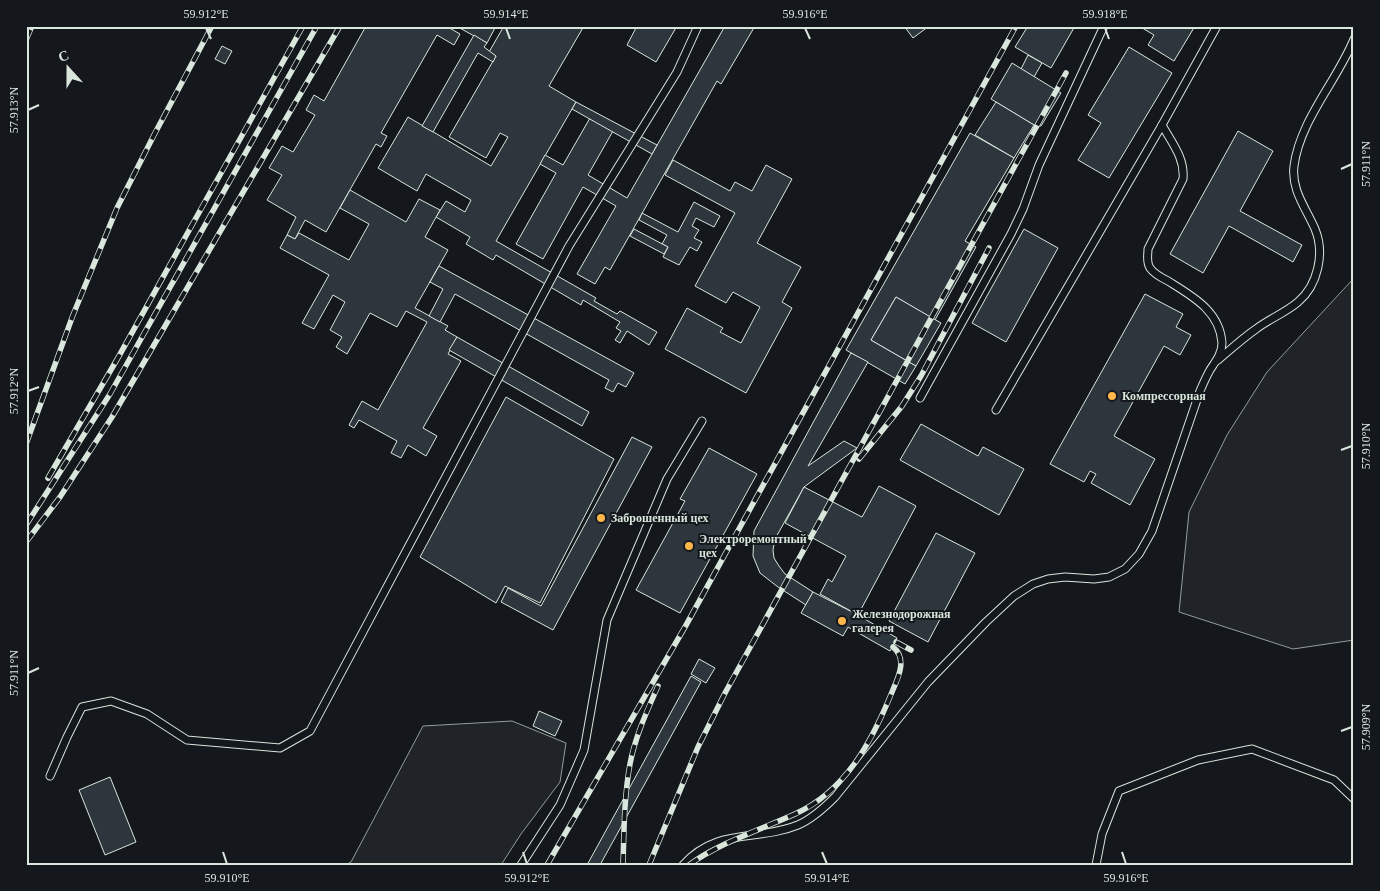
<svg xmlns="http://www.w3.org/2000/svg" width="1380" height="891" viewBox="0 0 1380 891" font-family="Georgia,serif">
  <style>
    .green { fill: #202428; stroke: #939e99 }
    .building { fill: #2c363c; stroke: #d8e6dc }
    .lines { fill: none; stroke-linecap: round; stroke-linejoin: round }
    .service-casing { stroke: #d8e6dc; stroke-width: 9 }
    .service { stroke: #14181c; stroke-width: 7 }
    .rail-casing { stroke: #d8e6dc; stroke-width: 5.5 }
    .rail { stroke: #14181c; stroke-width: 4; stroke-dasharray: 11; stroke-linecap: butt }
    .ticks { fill: none; stroke: #d8e6dc; stroke-width: 2 }
    .poi-dot { fill: #ffb74d; stroke: #14181c; stroke-width: 2 }
    .labels { text-anchor: middle; stroke-width: 4; stroke-linejoin: round; paint-order: stroke }
    .poi-label { font-size: 12px; font-weight: bold; fill: #d8e6dc; stroke: #14181c; text-anchor: start }
    .neatline { fill: none; stroke: #d8e6dc; stroke-width: 2 }
    .ticks-label { font-size: 12px; text-anchor: middle; fill: #d8e6dc }
  </style>
  <rect width="100%" height="100%" fill="#14181c"/>
  <!-- green -->
  <g class="green">
    <polygon points="1354,278 1354,640 1293,649 1179,612 1189,512 1227,435 1267,372"/>
    <polygon points="512,721 566,743 560,782 521,834 501,865 345,865 351,862 423,726"/>
  </g>
  <!-- building -->
  <g class="building">
    <polygon points="366,26 446,26 460,34 454,45 437,35 381,133 387,136 381,147 376,144 326,232 305,220 295,239 287,235 296,217 267,200 282,175 269,168 282,146 293,152 315,115 306,110 314,95 324,101"/>
    <polygon points="456,26 496,26 487,43"/>
    <polygon points="504,26 584,26 549,86 576,102 496,241 596,298 594,301 617,314 620,311 657,332 649,345 627,331 620,343 615,340 621,331 616,328 620,322 583,300 581,305 496,255 493,260 466,244 470,237 436,217 446,201 465,212 471,200 426,174 417,191 378,168 408,117 491,166 508,137 500,133 486,158 449,137 496,56 489,52"/>
    <polygon points="637,26 677,26 656,62 627,45"/>
    <polygon points="725,26 755,26 721,84 717,81 610,270 605,267 595,284 577,274 616,206 583,187 543,259 516,244 556,173 540,164 545,155 563,165 590,118 613,131 588,175 627,198"/>
    <polygon points="904,26 929,26 913,38"/>
    <polygon points="1028,26 1075,26 1051,68 1015,47"/>
    <polygon points="1139,26 1195,26 1174,61 1148,45 1154,35"/>
    <polygon points="474,35 487,43 484,47 496,56 493,62 478,53 433,132 422,126"/>
    <polygon points="222,46 232,51 225,64 215,59"/>
    <polygon points="1129,47 1172,73 1109,178 1078,160 1101,123 1088,115"/>
    <polygon points="1028,55 1042,63 1034,77 1021,69"/>
    <polygon points="1012,63 1061,93 1041,126 1034,125 991,99"/>
    <polygon points="576,102 657,145 652,154 572,109"/>
    <polygon points="996,102 1034,125 1014,158 975,135"/>
    <polygon points="1238,131 1273,151 1240,211 1302,245 1293,262 1229,226 1203,273 1170,254"/>
    <polygon points="970,133 1014,158 965,241 976,247 935,320 896,297 871,340 916,366 905,384 846,350"/>
    <polygon points="673,160 730,191 735,182 752,191 766,165 792,179 757,243 801,267 782,302 792,308 746,393 665,349 687,308 723,328 720,332 741,343 760,307 733,292 726,303 695,286 735,213 665,175"/>
    <polygon points="350,190 406,222 419,199 440,210 425,237 448,250 415,308 448,326 445,330 457,337 448,354 461,361 423,428 437,436 426,456 408,445 401,458 391,453 397,441 359,420 354,428 349,425 362,401 378,410 427,322 406,311 397,327 370,313 347,354 336,347 342,337 330,330 345,302 333,295 314,329 302,323 329,275 280,248 287,235 295,239 299,233 349,260 369,224 340,208"/>
    <polygon points="694,202 720,216 714,227 696,218 692,226 699,230 694,238 702,242 697,251 690,247 679,265 663,257 668,247 662,244 667,235 639,220 642,213 678,232"/>
    <polygon points="634,229 668,247 664,254 630,236"/>
    <polygon points="1024,229 1058,248 1006,342 972,323"/>
    <polygon points="439,266 634,373 626,387 618,383 613,392 605,388 609,380 455,294 440,322 429,316 443,289 430,282"/>
    <polygon points="1145,294 1183,314 1176,327 1191,335 1180,355 1164,346 1114,436 1155,459 1130,505 1091,483 1096,474 1090,471 1084,482 1050,464"/>
    <polygon points="896,297 941,323 916,366 871,340"/>
    <polygon points="457,337 589,412 582,426 449,350"/>
    <polygon points="851,353 868,362 808,466 844,441 857,448 804,487 775,539 773,550 774,558 779,566 785,574 813,592 806,605 778,587 760,573 753,556 754,531"/>
    <polygon points="506,397 614,459 540,603 505,586 496,603 420,557"/>
    <polygon points="921,424 978,456 983,447 1024,469 999,515 900,460"/>
    <polygon points="632,437 652,447 553,630 501,602 508,588 541,606"/>
    <polygon points="709,448 757,474 680,613 636,590 685,501 680,499"/>
    <polygon points="879,486 916,506 858,615 820,594 828,579 832,582 846,556 785,523 804,487 862,517"/>
    <polygon points="936,533 975,553 928,642 889,621"/>
    <polygon points="813,592 858,615 897,638 890,651 848,627 843,636 801,613"/>
    <polygon points="699,659 715,668 706,683 691,674"/>
    <polygon points="691,676 701,682 600,865 587,865"/>
    <polygon points="539,711 562,721 555,736 533,726"/>
    <polygon points="110,777 136,842 105,855 79,790"/>
  </g>
  <g class="lines">
    <defs>
      <g id="service">
        <path d="M 1218,360 C 1231,349 1243,338 1256,329 C 1269,319 1285,313 1298,302 C 1318,285 1325,253 1315,229 C 1306,208 1291,190 1294,166 C 1300,120 1337,81 1354,39"/>
        <polyline points="920,398 1011,234 1023,209 1039,165 1104,26"/>
        <polyline points="996,410 1162,125 1217,26"/>
        <polyline points="50,776 67,737 82,707 111,701 147,714 187,740 280,748 310,731 569,246 677,72 698,26"/>
        <polyline points="521,865 560,805 584,750 607,620 667,479 702,421"/>
        <path d="M 683,865 C 717,827 756,842 798,825 C 812,819 824,808 835,797 L 928,682 L 986,622 L 1014,596 L 1033,584 L 1048,579 L 1065,577 L 1094,579 L 1109,577 L 1125,569 L 1139,554 L 1152,531 L 1200,391 C 1203,384 1206,377 1210,370 C 1215,362 1222,354 1222,343 C 1220,311 1192,296 1168,281 C 1162,278 1154,274 1150,268 C 1146,262 1148,255 1148,249 L 1183,179 C 1185,158 1172,143 1162,125"/>
        <polyline points="1096,865 1102,834 1119,791 1198,760 1252,749 1334,780 1354,799"/>
      </g>
    </defs>
    <!-- service casing -->
    <use href="#service" class="service-casing"/>
    <!-- service -->
    <use href="#service" class="service"/>
    <defs>
      <g id="rail">
        <polyline points="26,40 32,26"/>
        <polyline points="26,444 73,315 117,208 154,135 212,26"/>
        <polyline points="859,459 902,406 921,376 989,248"/>
        <polyline points="48,478 119,356 303,26"/>
        <polyline points="26,525 110,394 317,26"/>
        <polyline points="26,542 60,497 112,417 340,26"/>
        <polyline points="896,642 911,650"/>
        <polyline points="547,865 685,627 1016,26"/>
        <path d="M 623,865 C 624,831 624,797 630,764 C 635,737 647,711 658,686"/>
        <polyline points="649,865 698,747 725,693 1066,73"/>
        <path d="M 689,865 C 719,843 762,829 795,814 C 846,791 872,741 892,692 C 898,678 908,659 893,647"/>
      </g>
    </defs>
    <!-- rail casing -->
    <use href="#rail" class="rail-casing"/>
    <!-- rail -->
    <use href="#rail" class="rail"/>
  </g>
  <!-- ticks -->
  <path class="ticks" d="M 206,28 L 211,39M 506,28 L 510,39M 805,28 L 810,39M 1105,28 L 1109,39M 28,110 L 39,105M 1341,169 L 1352,164M 28,391 L 39,387M 1341,450 L 1352,446M 28,673 L 39,668M 1341,731 L 1352,727M 223,852 L 227,864M 523,852 L 527,864M 822,852 L 827,864M 1122,852 L 1126,864"/>
  <!-- markers -->
  <g class="poi-dot">
    <circle cx="1112" cy="396" r="5"/>
    <circle cx="601" cy="518" r="5"/>
    <circle cx="689" cy="546" r="5"/>
    <circle cx="842" cy="621" r="5"/>
  </g>
  <g class="labels">
    <!-- poi labels -->
    <g class="poi-label">
      <text x="1122" y="400">Компрессорная</text>
      <text x="611" y="522">Заброшенный цех</text>
      <text x="699" y="543">Электроремонтный<tspan x="699" dy="14">цех</tspan></text>
      <text x="852" y="618">Железнодорожная<tspan x="852" dy="14">галерея</tspan></text>
    </g>
  </g>
  <!-- border -->
  <rect width="1380" height="891" fill="none" stroke="#14181c" stroke-width="55"/>
  <!-- north arrow -->
  <g transform="translate(68 68) rotate(339)" stroke="#14181c" stroke-width="4" paint-order="stroke">
  <path d="M0-4L9 19L0 12L-9 19Z" fill="#d8e6dc"/>
  <text y="-8" font-size="14" font-weight="bold" text-anchor="middle" fill="#d8e6dc">С</text>
  </g>
  <rect x="28" y="28" width="1324" height="836" class="neatline"/>
  <g class="ticks-label">
    <text x="206" y="18">59.912°E</text>
    <text x="506" y="18">59.914°E</text>
    <text x="805" y="18">59.916°E</text>
    <text x="1105" y="18">59.918°E</text>
    <text transform="translate(14 110) rotate(-90)" y="4">57.913°N</text>
    <text transform="translate(1366 164) rotate(-90)" y="4">57.911°N</text>
    <text transform="translate(14 391) rotate(-90)" y="4">57.912°N</text>
    <text transform="translate(1366 446) rotate(-90)" y="4">57.910°N</text>
    <text transform="translate(14 673) rotate(-90)" y="4">57.911°N</text>
    <text transform="translate(1366 727) rotate(-90)" y="4">57.909°N</text>
    <text x="227" y="882">59.910°E</text>
    <text x="527" y="882">59.912°E</text>
    <text x="827" y="882">59.914°E</text>
    <text x="1126" y="882">59.916°E</text>
  </g>
</svg>
